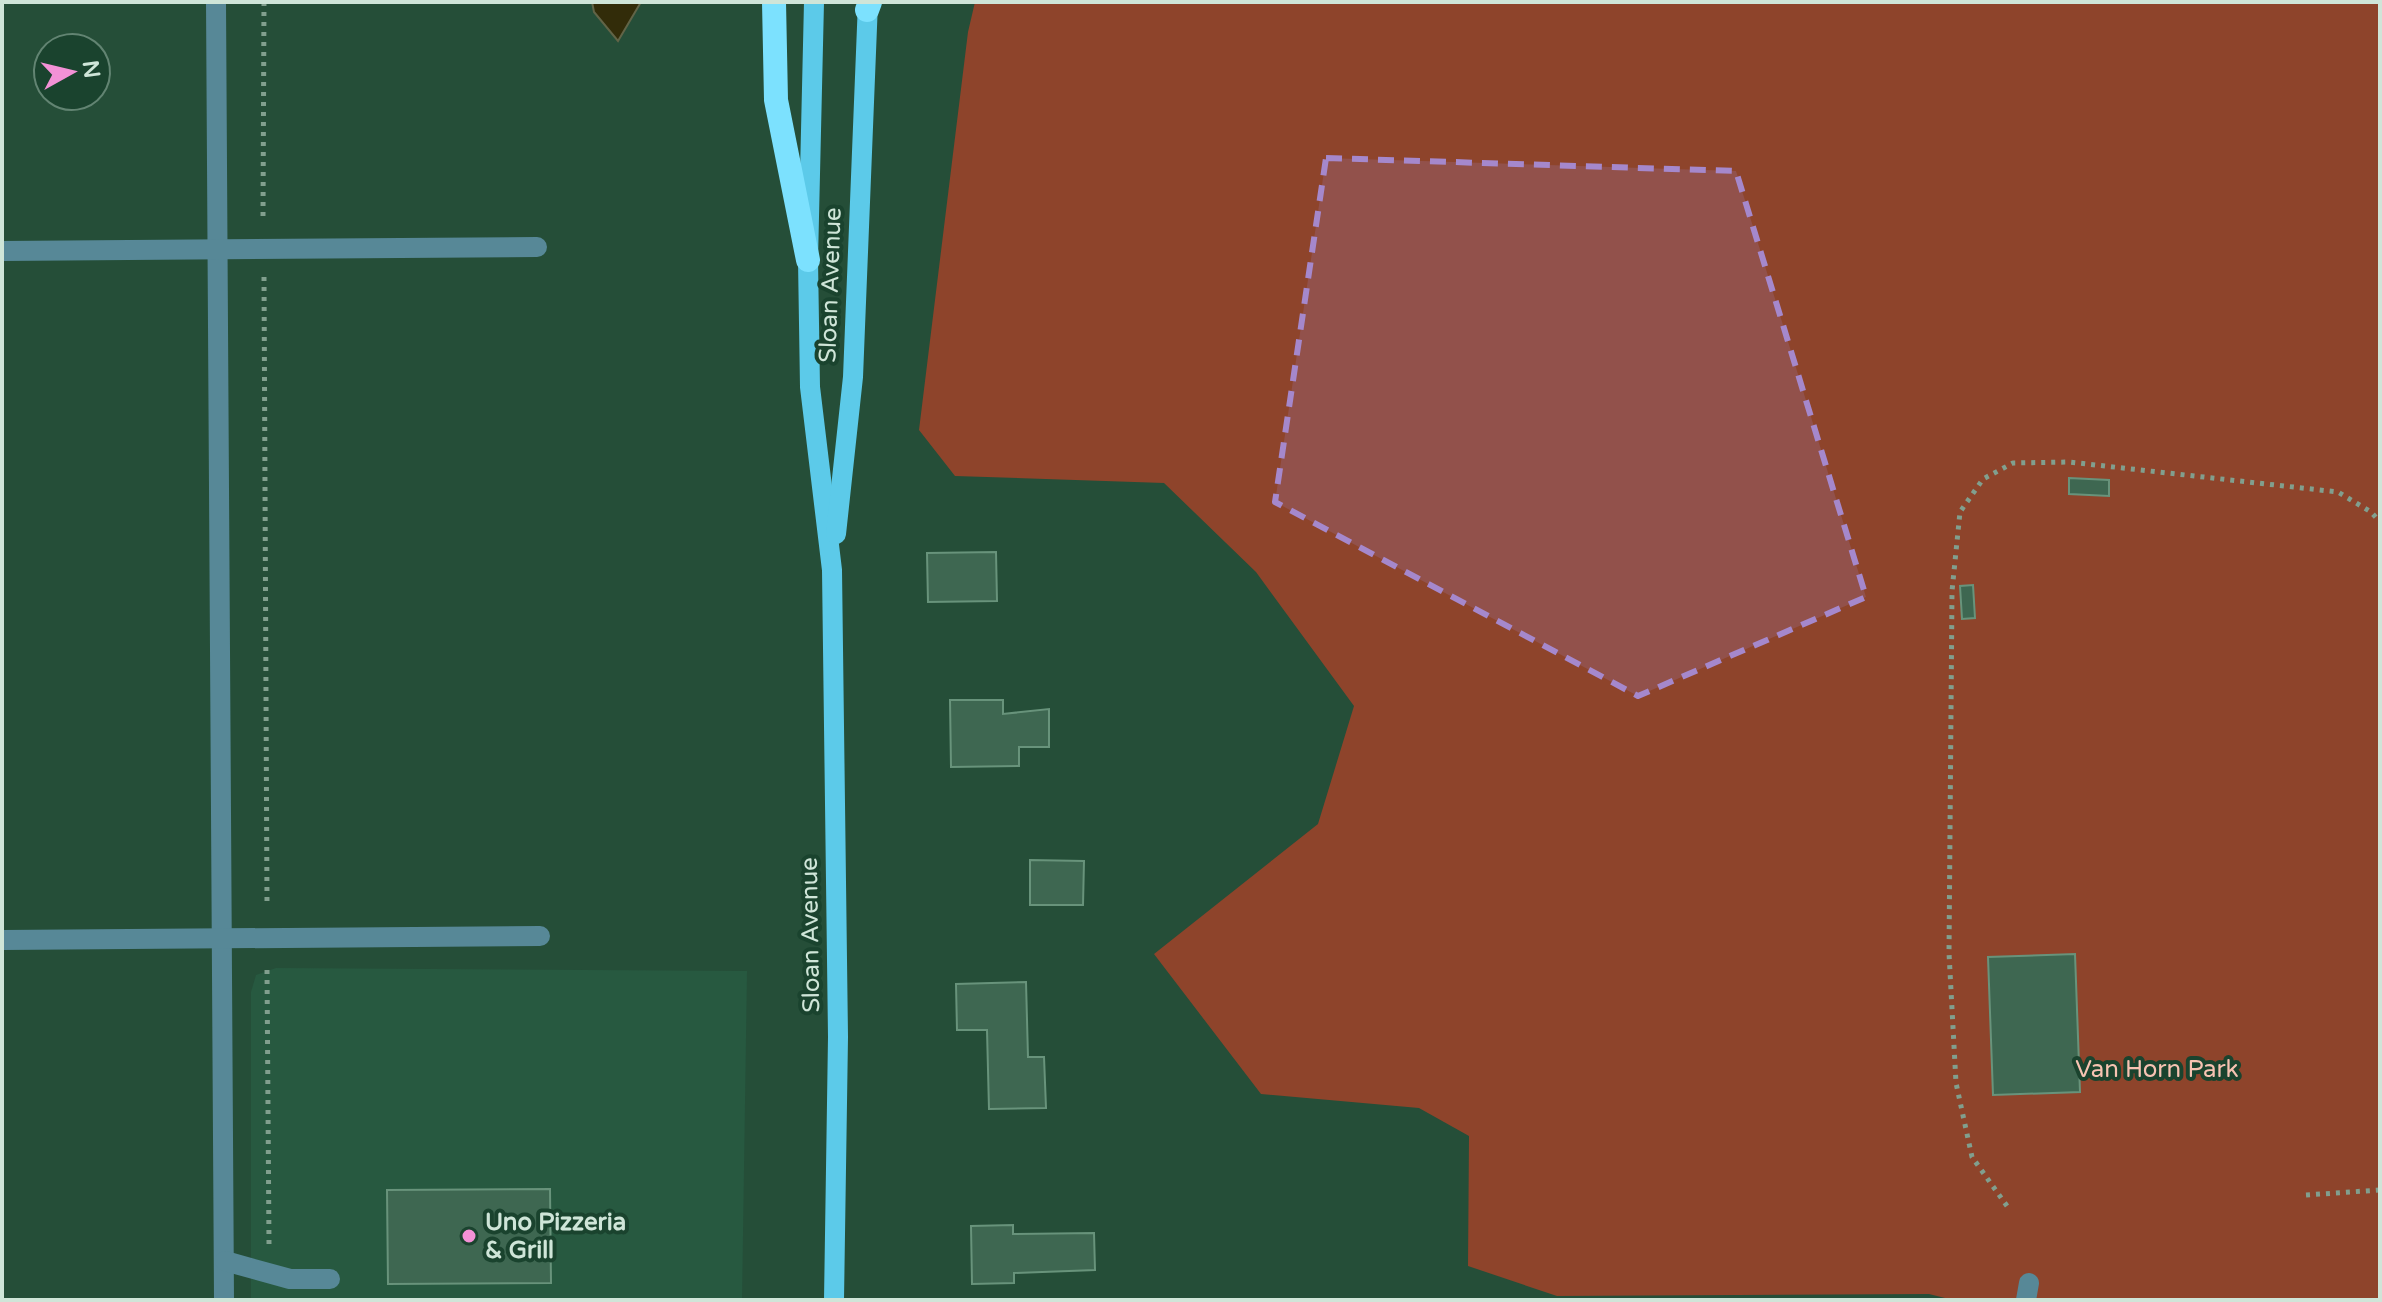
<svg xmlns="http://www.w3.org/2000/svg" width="2382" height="1302" viewBox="0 0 2382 1302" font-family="'Varela Round',sans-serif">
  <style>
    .built { fill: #275940 }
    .green { fill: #8e442b }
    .water { fill: #322c09; stroke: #616447; stroke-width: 2 }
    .building { fill: #3e6751; stroke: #68937b; stroke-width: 2 }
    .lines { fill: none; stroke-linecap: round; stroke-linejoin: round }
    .path { stroke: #819f8e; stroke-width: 5; stroke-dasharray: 4 6; stroke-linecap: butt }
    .minor { stroke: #578897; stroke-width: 20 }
    .major { stroke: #5ccae9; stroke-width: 20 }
    .highway { stroke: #7ce1fe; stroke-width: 24 }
    .marked { fill: #a588cc; fill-opacity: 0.2; stroke: #a588cc; stroke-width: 6; stroke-dasharray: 16 10; stroke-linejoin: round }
    .poi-dot { fill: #f391d6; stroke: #1a432e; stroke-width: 3 }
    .labels { text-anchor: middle; stroke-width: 8; stroke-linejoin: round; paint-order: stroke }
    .street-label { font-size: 24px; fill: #cfe5d8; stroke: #1a432e }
    .park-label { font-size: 24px; fill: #f7c3b2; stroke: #1a432e }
    .poi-label { font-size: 24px; font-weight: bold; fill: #cfe5d8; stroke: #1a432e; text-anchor: start }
  </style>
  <rect width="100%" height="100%" fill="#254e38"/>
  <!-- built -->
  <polygon class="built" points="276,968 747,971 742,1300 251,1300 251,992 256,975"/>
  <!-- green -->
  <polygon class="green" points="975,2 2380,2 2380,1300 1953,1300 1929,1294 1557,1296 1468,1266 1469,1136 1419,1108 1261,1094 1154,954 1318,824 1354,706 1256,572 1164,483 955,476 919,430 968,32"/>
  <!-- water -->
  <polygon class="water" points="592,2 641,2 618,41 594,12"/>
  <!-- building -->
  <g class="building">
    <polygon points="2069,478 2109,480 2109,496 2069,494"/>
    <polygon points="996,552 997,601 928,602 927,553"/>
    <polygon points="1973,585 1975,618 1962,619 1960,586"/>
    <polygon points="950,700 1003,700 1003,714 1049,709 1049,747 1019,747 1019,766 951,767"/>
    <polygon points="1030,860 1084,861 1083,905 1030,905"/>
    <polygon points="2075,954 2080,1092 1993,1095 1988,957"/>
    <polygon points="1026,982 1028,1057 1044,1057 1046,1108 989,1109 987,1030 957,1030 956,984"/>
    <polygon points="550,1189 551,1283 388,1284 387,1190"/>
    <polygon points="1013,1225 1013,1234 1094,1233 1095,1270 1014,1273 1014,1283 972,1284 971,1226"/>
  </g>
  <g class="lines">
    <!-- path -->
    <g class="path">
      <polyline points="263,216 264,2"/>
      <polyline points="264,277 267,904"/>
      <polyline points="267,970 269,1244"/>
      <polyline points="2306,1195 2380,1190"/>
      <polyline points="2007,1206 1972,1157 1956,1083 1949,953 1952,591 1960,512 1983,479 2013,463 2069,462 2338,492 2371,512 2380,522"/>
    </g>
    <!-- minor -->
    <g class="minor">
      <polyline points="216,2 224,1300"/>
      <polyline points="2,251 537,247"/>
      <polyline points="2,940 540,936"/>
      <polyline points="225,1261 290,1279 330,1279"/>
      <polyline points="2026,1300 2029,1283"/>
    </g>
    <!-- major -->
    <g class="major">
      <polyline points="814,2 808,260 810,387 832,570 838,1037 834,1300"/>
      <polyline points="836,534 853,377 868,2"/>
    </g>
    <!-- highway -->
    <g class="highway">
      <polyline points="774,2 776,100 808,260"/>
      <polyline points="867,10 870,2"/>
    </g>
  </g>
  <!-- marked area -->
  <path class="marked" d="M 1326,158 L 1736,171 L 1866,597 L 1638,696 L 1275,502 Z"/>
  <!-- markers -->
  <circle class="poi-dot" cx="469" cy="1236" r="8"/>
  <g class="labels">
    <!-- street labels -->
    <g class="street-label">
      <text transform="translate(830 285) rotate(-88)" y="8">Sloan Avenue</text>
      <text transform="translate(810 935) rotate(-91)" y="8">Sloan Avenue</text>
    </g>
    <!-- park labels -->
    <g class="park-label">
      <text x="2157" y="1077">Van Horn Park</text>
    </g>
    <!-- poi labels -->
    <g class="poi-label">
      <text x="485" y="1230">Uno Pizzeria<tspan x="485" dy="28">&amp; Grill</tspan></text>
    </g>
  </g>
  <!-- border -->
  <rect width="2382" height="1302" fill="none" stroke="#cfe5d8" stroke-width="8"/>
  <!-- north arrow -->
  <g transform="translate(72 72) rotate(82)"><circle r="38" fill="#1a432e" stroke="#628472" stroke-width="2"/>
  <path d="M0-6L14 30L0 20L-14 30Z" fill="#f391d6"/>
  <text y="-12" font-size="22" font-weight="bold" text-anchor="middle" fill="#cfe5d8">N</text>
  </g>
</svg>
